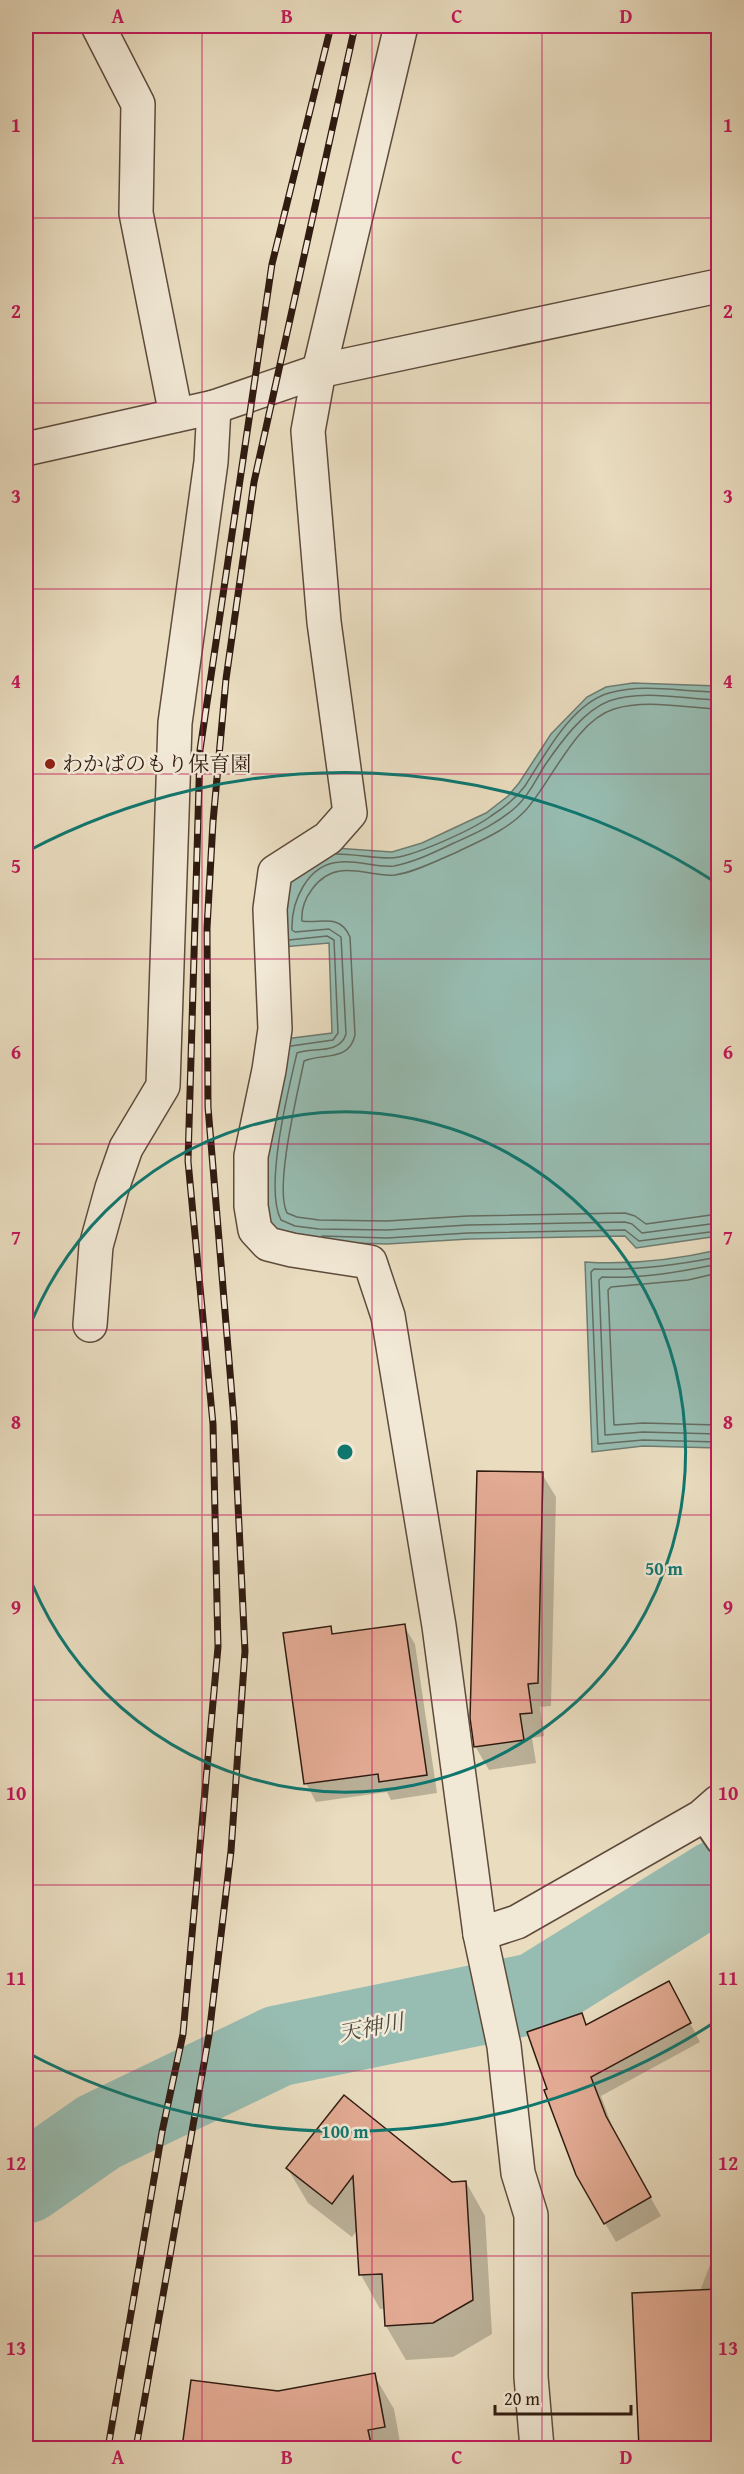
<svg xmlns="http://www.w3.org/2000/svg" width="744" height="2474" viewBox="0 0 744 2474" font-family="'Gentium Book Plus','Noto Serif JP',serif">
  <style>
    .water { fill: #97bcb1; stroke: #6e7c71; stroke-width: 1.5 }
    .shadow { fill: #0003 }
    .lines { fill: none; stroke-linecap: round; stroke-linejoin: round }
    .shore { stroke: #646c61; stroke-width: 1.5 }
    .river { stroke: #97bcb1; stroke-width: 81 }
    .building { fill: #e2aa93; stroke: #301b11; stroke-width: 1.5 }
    .service-casing { stroke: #5e4b3c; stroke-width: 26 }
    .minor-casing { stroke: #5e4b3c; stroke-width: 36 }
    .tertiary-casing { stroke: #5e4b3c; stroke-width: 36 }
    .service { stroke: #f1e8d5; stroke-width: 22 }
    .minor { stroke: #f1e8d5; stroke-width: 33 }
    .tertiary { stroke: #f1e8d5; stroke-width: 33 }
    .rail-casing { stroke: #301b11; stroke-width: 7 }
    .rail { stroke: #f1e8d5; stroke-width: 4.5; stroke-dasharray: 14; stroke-linecap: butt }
    .grid { fill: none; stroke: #c2185b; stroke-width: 1.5; stroke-opacity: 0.55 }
    .ring { fill: none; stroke: #0f766e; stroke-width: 3 }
    .poi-dot { fill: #8f2418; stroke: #f1e8d5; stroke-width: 2 }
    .labels { text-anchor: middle; stroke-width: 5; stroke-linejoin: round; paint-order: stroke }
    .poi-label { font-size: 21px; fill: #301b11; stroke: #f1e8d5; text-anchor: start }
    .water-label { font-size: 22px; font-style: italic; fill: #4f4b41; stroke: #f1e8d5 }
    .centre { fill: #0f766e; stroke: #f1e8d5; stroke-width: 3 }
    .ring-label { font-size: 18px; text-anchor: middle; font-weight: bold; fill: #0f766e; stroke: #f1e8d5; stroke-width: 5; stroke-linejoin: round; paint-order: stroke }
    .neatline { fill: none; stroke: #c2185b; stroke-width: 2 }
    .grid-label { font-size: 20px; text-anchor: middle; font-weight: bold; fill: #c2185b }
  </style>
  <rect width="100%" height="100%" fill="#e9dcbf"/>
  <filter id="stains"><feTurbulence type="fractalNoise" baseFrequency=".00333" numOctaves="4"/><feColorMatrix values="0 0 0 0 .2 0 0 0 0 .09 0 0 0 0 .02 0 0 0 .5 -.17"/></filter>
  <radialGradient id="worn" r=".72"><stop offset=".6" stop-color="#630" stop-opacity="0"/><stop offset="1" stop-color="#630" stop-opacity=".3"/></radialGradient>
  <!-- water -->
  <g class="water">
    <polygon points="633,683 718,686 718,1236 636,1248 625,1236 469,1239 387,1244 318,1242 271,1231 260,1181 285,1039 332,1033 329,943 282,947 280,911 292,876 335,848 392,852 422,843 486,813 508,796 519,783 551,734 587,697 606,687"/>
    <path d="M 718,1250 L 718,1448 L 643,1446 L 592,1452 L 585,1262 C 630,1265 674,1260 718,1250 Z"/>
  </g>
  <!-- shadow -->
  <g class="shadow">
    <polygon points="542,1474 556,1497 551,1706 540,1707 544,1736 532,1738 536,1763 489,1770 475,1746"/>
    <polygon points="404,1626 415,1644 437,1793 391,1800 387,1792 316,1802 306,1783 330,1628 334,1636"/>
    <polygon points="679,2002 700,2042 601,2096 616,2137 661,2216 616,2242 577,2175 581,2015 588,2026"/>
    <polygon points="288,2169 451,2183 466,2182 485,2216 492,2334 453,2357 406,2360 386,2326 385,2309 380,2309 361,2275 358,2229 352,2237 308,2203"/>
    <polygon points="718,2244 718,2448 640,2448 634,2294 700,2291"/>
    <polygon points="374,2375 394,2409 401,2448 184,2448 193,2382 278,2393"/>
  </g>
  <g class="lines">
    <!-- shore -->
    <g class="shore">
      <path d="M 718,700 C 684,699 643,689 609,701 C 583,711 561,742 545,765 C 536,779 530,794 517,806 C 499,823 476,833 454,843 C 435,852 415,862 394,866 C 377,868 358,860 340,862 C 307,864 291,902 292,930 L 295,932 L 329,929 L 341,937 L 346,1034 C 340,1055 312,1047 297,1053 C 288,1091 264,1188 281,1220 L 295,1226 L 319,1229 L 387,1230 L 468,1225 L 625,1222 L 632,1224 L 642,1233 L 718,1223"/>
      <path d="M 718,709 C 685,708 647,699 614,709 C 575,721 551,783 525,811 C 506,831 479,841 455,853 C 436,861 415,872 395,875 C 377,877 358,868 340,871 C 318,874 300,900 302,921 C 321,924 340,913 350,937 L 355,1035 C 349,1062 323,1053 304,1061 C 298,1092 274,1187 287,1213 L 297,1217 L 319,1220 L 387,1221 L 468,1216 L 625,1213 L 635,1216 L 646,1224 L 718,1214"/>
      <path d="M 336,854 C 354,854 372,858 390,858 C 411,858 474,829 491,816 C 504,808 516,798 525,786 C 545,755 571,704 609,693 C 645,683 683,692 718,692"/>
      <polyline points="289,940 327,936 334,940 338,1033 333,1040 291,1046"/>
      <polyline points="322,1236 387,1238 468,1233 625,1230 639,1241 718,1231"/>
      <path d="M 718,1257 C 677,1265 636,1271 594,1269 L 591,1272 L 598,1444 L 643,1440 L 718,1442"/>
      <path d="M 718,1264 C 680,1272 640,1279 602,1277 L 599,1280 L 605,1435 L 643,1432 L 718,1434"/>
      <polyline points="718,1273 688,1280 611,1287 608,1290 614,1425 643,1423 718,1425"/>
    </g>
    <!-- river -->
    <polyline class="river" points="26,2183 99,2132 278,2046 536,1993 718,1880"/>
  </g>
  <!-- building -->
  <g class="building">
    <polygon points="477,1471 543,1472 538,1683 528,1684 532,1713 520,1714 524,1740 474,1747 470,1718"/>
    <polygon points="405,1624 427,1775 379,1782 378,1774 304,1784 283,1633 331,1626 332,1634"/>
    <polygon points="669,1981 691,2023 591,2077 606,2116 651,2197 604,2224 576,2175 544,2090 547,2089 527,2032 582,2013 586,2025"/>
    <polygon points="344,2095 452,2182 466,2181 473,2300 433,2323 385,2326 382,2274 359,2275 353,2176 332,2204 286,2168"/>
    <polygon points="718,2289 718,2448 639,2448 632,2293"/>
    <polygon points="375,2373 385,2427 368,2430 372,2448 182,2448 191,2380 278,2391"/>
  </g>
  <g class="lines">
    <defs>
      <polyline id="service" points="701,1817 718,1842"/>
      <g id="minor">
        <polyline points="98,26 138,104 136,213 176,415"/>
        <polyline points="401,26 319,371 308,431 324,622 350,813 328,838 275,872 270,909 275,1029 269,1070 251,1156 251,1206 255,1230 268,1244 292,1250 370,1262 388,1316 439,1626 480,1934 504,2046 518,2173 531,2215 531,2377 537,2448"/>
        <polyline points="90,1325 96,1246 112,1188 126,1148 163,1086 175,723 211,462 214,407"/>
        <polyline points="480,1934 517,1922 701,1817 718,1802"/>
      </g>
      <polyline id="tertiary" points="26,449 214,407 319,371 718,286"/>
    </defs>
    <!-- service casing -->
    <use href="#service" class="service-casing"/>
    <!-- minor casing -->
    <use href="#minor" class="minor-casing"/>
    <!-- tertiary casing -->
    <use href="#tertiary" class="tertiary-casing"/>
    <!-- service -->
    <use href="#service" class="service"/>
    <!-- minor -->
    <use href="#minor" class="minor"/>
    <!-- tertiary -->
    <use href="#tertiary" class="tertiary"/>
    <defs>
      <g id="rail">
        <polyline points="108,2448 162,2132 183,2034 218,1647 213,1424 188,1161 200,750 272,264 331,26"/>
        <polyline points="136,2448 209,2035 231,1851 245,1651 234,1420 208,1107 207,928 213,822 226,679 254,482 355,26"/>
      </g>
    </defs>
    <!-- rail casing -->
    <use href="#rail" class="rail-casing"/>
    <!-- rail -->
    <use href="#rail" class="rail"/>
  </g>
  <!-- grid -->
  <path class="grid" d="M 202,26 L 202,2448M 372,26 L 372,2448M 542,26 L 542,2448M 26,218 L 718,218M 26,403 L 718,403M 26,589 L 718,589M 26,774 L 718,774M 26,959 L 718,959M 26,1144 L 718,1144M 26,1330 L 718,1330M 26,1515 L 718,1515M 26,1700 L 718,1700M 26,1885 L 718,1885M 26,2071 L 718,2071M 26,2256 L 718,2256"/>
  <!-- distance rings -->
  <g class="ring">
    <path d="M26 1336A340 340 0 1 1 26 1568"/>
    <path d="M715 2022A680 680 0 0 1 26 2052M26 852A680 680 0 0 1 715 882"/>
  </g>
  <!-- markers -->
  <circle class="poi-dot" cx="50" cy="764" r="6"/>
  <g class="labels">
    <!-- poi labels -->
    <g class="poi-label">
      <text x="62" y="771">わかばのもり保育園</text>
    </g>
    <!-- water labels -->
    <g class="water-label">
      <text transform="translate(371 2027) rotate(-11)" y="8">天神川</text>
    </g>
  </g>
  <circle cx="345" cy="1452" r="9" class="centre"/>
  <g class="ring-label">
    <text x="664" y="1575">50 m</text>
    <text x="345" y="2138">100 m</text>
  </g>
  <!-- margin -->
  <rect width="744" height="2474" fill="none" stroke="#e9dcbf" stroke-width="66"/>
  <!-- scale -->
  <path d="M495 2405v9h136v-9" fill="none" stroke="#301b11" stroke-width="3"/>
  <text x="504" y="2405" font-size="18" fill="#301b11" stroke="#f1e8d5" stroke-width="4.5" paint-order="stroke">20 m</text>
  <rect x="33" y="33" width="678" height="2408" class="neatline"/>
  <g class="grid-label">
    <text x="118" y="23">A</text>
    <text x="287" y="23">B</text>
    <text x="457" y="23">C</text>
    <text x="626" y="23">D</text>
    <text x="16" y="132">1</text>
    <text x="728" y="132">1</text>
    <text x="16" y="318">2</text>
    <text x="728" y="318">2</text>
    <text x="16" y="503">3</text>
    <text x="728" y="503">3</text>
    <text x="16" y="688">4</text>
    <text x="728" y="688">4</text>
    <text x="16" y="873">5</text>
    <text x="728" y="873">5</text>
    <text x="16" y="1059">6</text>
    <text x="728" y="1059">6</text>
    <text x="16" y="1244">7</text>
    <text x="728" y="1244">7</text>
    <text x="16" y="1429">8</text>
    <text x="728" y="1429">8</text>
    <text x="16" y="1614">9</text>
    <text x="728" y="1614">9</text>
    <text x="16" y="1800">10</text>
    <text x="728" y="1800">10</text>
    <text x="16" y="1985">11</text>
    <text x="728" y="1985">11</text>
    <text x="16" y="2170">12</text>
    <text x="728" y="2170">12</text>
    <text x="16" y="2355">13</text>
    <text x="728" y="2355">13</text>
    <text x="118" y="2464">A</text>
    <text x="287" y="2464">B</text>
    <text x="457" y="2464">C</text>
    <text x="626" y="2464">D</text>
  </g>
  <rect width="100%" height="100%" filter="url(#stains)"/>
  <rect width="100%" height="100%" fill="url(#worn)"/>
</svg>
